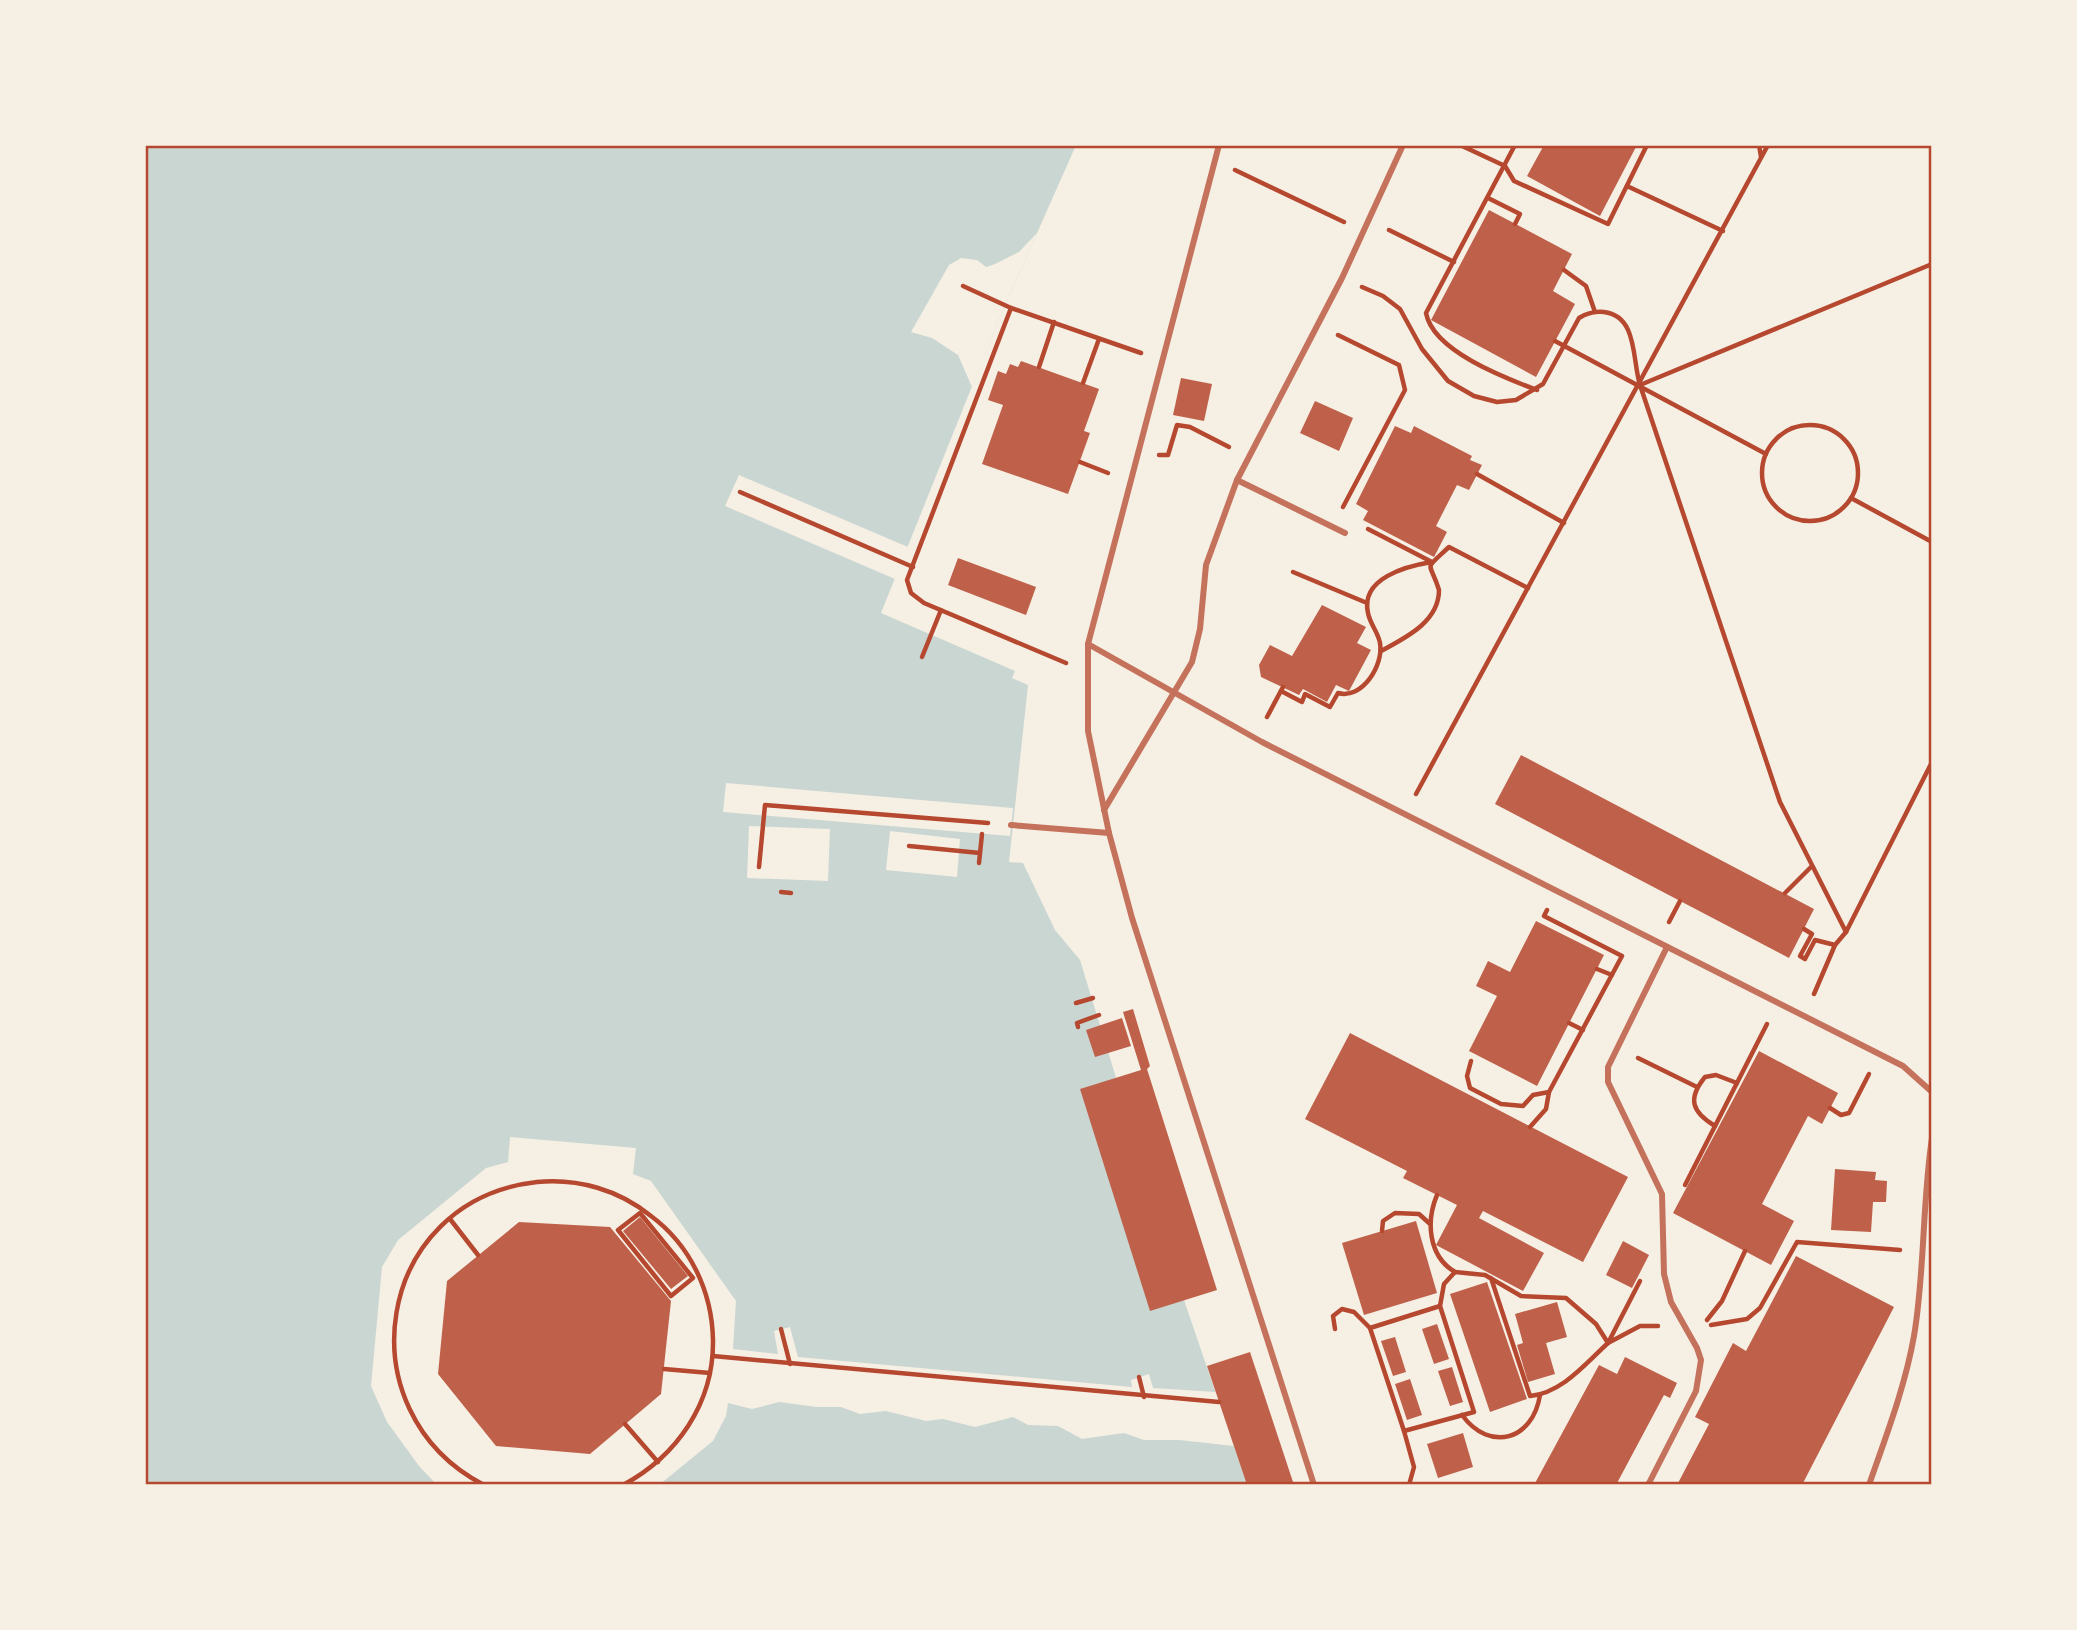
<svg xmlns="http://www.w3.org/2000/svg" width="2077" height="1630" viewBox="0 0 2077 1630" font-family="'Roboto Condensed',sans-serif">
  <style>
    .water { fill: #c9d6d2 }
    .pier { fill: #f6efe4 }
    .building { fill: #bf614a }
    .lines { fill: none; stroke-linecap: round; stroke-linejoin: round }
    .path { stroke: #b5482f; stroke-width: 4.5 }
    .pedestrian { stroke: #c5725c; stroke-width: 6 }
    .neatline { fill: none; stroke: #b5482f; stroke-width: 2.5 }
  </style>
  <rect width="100%" height="100%" fill="#f6efe4"/>
  <!-- water -->
  <polygon class="water" points="145,145 1076,145 999,319 881,613 1015,671 1012,678 1028,685 1009,862 1023,863 1055,930 1080,960 1184,1300 1247,1485 145,1485"/>
  <!-- pier -->
  <g class="pier">
    <polygon points="1037,233 999,319 972,387 958,355 932,338 911,332 949,265 961,258 977,260 986,267 995,264 1019,252"/>
    <polygon points="739,475 908,547 895,579 725,506"/>
    <polygon points="726,783 1013,808 1010,836 723,812"/>
    <polygon points="749,826 830,829 828,881 747,878"/>
    <polygon points="890,831 960,839 957,877 886,870"/>
    <polygon points="510,1137 636,1148 633,1174 651,1181 736,1301 733,1349 778,1354 774,1331 790,1327 798,1357 1132,1387 1131,1380 1149,1374 1153,1388 1216,1392 1234,1446 1179,1440 1144,1440 1124,1433 1082,1439 1058,1426 1028,1425 1013,1417 975,1427 943,1419 926,1421 886,1411 860,1414 841,1407 817,1407 779,1402 752,1409 728,1403 726,1416 713,1441 659,1485 437,1485 419,1466 387,1422 371,1386 382,1267 398,1240 486,1168 508,1162"/>
  </g>
  <!-- building -->
  <g class="building">
    <polygon points="1544,145 1637,145 1600,216 1527,176"/>
    <polygon points="1489,210 1572,254 1553,291 1575,304 1536,377 1431,320"/>
    <polygon points="1021,361 1099,389 1084,431 1090,433 1068,494 982,464 1003,405 988,400 998,371 1006,374 1010,364 1018,367"/>
    <polygon points="1181,378 1212,384 1204,421 1173,415"/>
    <polygon points="1315,401 1353,418 1339,451 1300,433"/>
    <polygon points="1395,426 1411,433 1414,426 1472,456 1470,460 1482,465 1469,490 1457,485 1436,526 1447,532 1434,557 1363,520 1368,511 1356,504"/>
    <polygon points="958,558 1036,587 1026,615 948,585"/>
    <polygon points="1322,605 1366,627 1357,643 1371,650 1349,691 1336,685 1327,702 1303,689 1299,695 1261,677 1259,665 1270,645 1292,656"/>
    <polygon points="1521,755 1814,909 1789,958 1495,804"/>
    <polygon points="1536,921 1604,955 1537,1086 1469,1051 1497,996 1476,986 1488,961 1510,972"/>
    <polygon points="1133,1009 1150,1066 1147,1069 1217,1290 1150,1311 1080,1089 1141,1070 1123,1012"/>
    <polygon points="1122,1018 1131,1046 1095,1057 1086,1030"/>
    <polygon points="1350,1033 1628,1177 1583,1262 1483,1211 1479,1218 1544,1253 1523,1291 1436,1245 1457,1205 1403,1178 1407,1171 1305,1119"/>
    <polygon points="1759,1051 1838,1093 1822,1124 1808,1116 1762,1204 1794,1221 1771,1265 1673,1213"/>
    <polygon points="1835,1169 1876,1172 1875,1180 1887,1181 1886,1202 1873,1202 1871,1232 1831,1230"/>
    <polygon points="640,1217 688,1276 671,1289 623,1231"/>
    <polygon points="1416,1221 1437,1293 1364,1315 1342,1243"/>
    <polygon points="519,1222 610,1227 671,1301 661,1394 590,1454 496,1446 438,1374 447,1281"/>
    <polygon points="1623,1241 1649,1255 1632,1288 1606,1275"/>
    <polygon points="1796,1256 1894,1307 1802,1485 1677,1485 1709,1424 1695,1417 1733,1343 1746,1351"/>
    <polygon points="1487,1282 1527,1399 1490,1412 1450,1294"/>
    <polygon points="1557,1302 1567,1337 1546,1343 1555,1374 1528,1382 1517,1345 1523,1343 1515,1314"/>
    <polygon points="1437,1324 1449,1359 1434,1364 1422,1329"/>
    <polygon points="1395,1337 1406,1372 1393,1376 1381,1341"/>
    <polygon points="1250,1352 1294,1485 1247,1485 1207,1366"/>
    <polygon points="1625,1357 1677,1383 1670,1398 1664,1395 1616,1485 1534,1485 1599,1365 1617,1374"/>
    <polygon points="1452,1367 1463,1402 1450,1406 1438,1371"/>
    <polygon points="1410,1379 1422,1415 1407,1420 1395,1384"/>
    <polygon points="1463,1433 1473,1467 1438,1478 1427,1444"/>
  </g>
  <g class="lines">
    <!-- path -->
    <g class="path">
      <polyline points="1460,145 1505,166 1514,181 1608,224 1647,145"/>
      <path d="M 1515,145 L 1426,313 C 1433,351 1505,378 1537,390"/>
      <polyline points="1759,145 1761,157"/>
      <polyline points="1235,170 1344,222"/>
      <polyline points="1627,186 1723,231"/>
      <polyline points="1488,198 1520,214 1515,224"/>
      <polyline points="1389,230 1454,262"/>
      <polyline points="1564,270 1586,286 1595,312"/>
      <polyline points="963,286 1011,308"/>
      <path d="M 1362,287 L 1383,296 L 1400,309 L 1422,349 L 1448,381 L 1474,396 L 1497,402 L 1516,400 L 1543,384 L 1579,318 C 1587,313 1594,311 1604,312 C 1638,316 1632,360 1640,385"/>
      <polyline points="1338,335 1399,365 1405,390 1343,507"/>
      <polyline points="1555,341 1766,454"/>
      <polyline points="1039,367 1054,322"/>
      <polyline points="1083,383 1099,339"/>
      <circle cx="1810" cy="473" r="48"/>
      <polyline points="1159,455 1168,455 1177,425 1190,427 1229,447"/>
      <polyline points="1080,462 1108,473"/>
      <polyline points="1477,474 1564,523"/>
      <polyline points="740,492 913,567"/>
      <polyline points="1851,498 1932,542"/>
      <polyline points="1293,572 1367,603"/>
      <path d="M 1381,651 C 1405,638 1439,622 1439,590 C 1430,560 1422,572 1449,547 L 1528,588"/>
      <polyline points="922,657 941,610"/>
      <polyline points="1066,663 924,603 911,593 907,580 1011,308 1141,353"/>
      <path d="M 1281,691 L 1302,702 L 1305,694 L 1330,707 L 1338,693 C 1362,700 1384,665 1380,643 C 1378,632 1370,624 1368,613 C 1360,578 1407,566 1432,562 L 1368,529"/>
      <polyline points="1267,717 1283,687"/>
      <polyline points="1416,794 1768,145"/>
      <polyline points="909,846 980,853"/>
      <polyline points="979,863 982,834"/>
      <polyline points="759,867 765,805 988,823"/>
      <polyline points="781,892 791,893"/>
      <polyline points="1785,893 1811,867"/>
      <polyline points="1669,922 1680,901"/>
      <polyline points="1804,929 1812,934 1800,956 1805,959 1815,940 1835,945"/>
      <polyline points="1846,932 1780,802 1640,385 1932,264"/>
      <polyline points="1597,969 1612,975"/>
      <polyline points="1814,994 1835,945 1846,932 1932,762"/>
      <polyline points="1076,1003 1093,998"/>
      <polyline points="1569,1023 1583,1030"/>
      <polyline points="1078,1027 1077,1023 1099,1015"/>
      <polyline points="1638,1058 1697,1087"/>
      <polyline points="1471,1061 1467,1076 1470,1088 1501,1104 1523,1106 1533,1095 1549,1092"/>
      <polyline points="1830,1108 1841,1115 1849,1113 1869,1074"/>
      <path d="M 1715,1126 C 1692,1112 1687,1099 1705,1077 L 1716,1075 L 1737,1083"/>
      <polyline points="1530,1127 1546,1109 1549,1092 1622,956 1544,916 1547,910"/>
      <polyline points="1685,1185 1767,1024"/>
      <path d="M 1437,1195 C 1426,1221 1428,1256 1455,1272 L 1444,1284 L 1440,1306 L 1370,1328 L 1404,1431 L 1474,1412 L 1440,1306"/>
      <polygon points="640,1213 693,1278 671,1296 618,1230"/>
      <polyline points="450,1219 478,1255"/>
      <polyline points="1382,1231 1383,1221 1395,1213 1419,1214 1429,1223"/>
      <path d="M 1455,1272 L 1485,1275 L 1521,1296 L 1566,1298 L 1596,1324 L 1608,1343 C 1585,1364 1562,1393 1530,1396 L 1491,1278"/>
      <polyline points="1640,1281 1608,1343 1640,1326 1658,1326"/>
      <polyline points="1707,1320 1722,1301 1745,1251"/>
      <polyline points="1711,1325 1747,1319 1760,1308 1797,1242 1900,1250"/>
      <polyline points="781,1329 790,1364"/>
      <polyline points="1335,1329 1333,1316 1342,1309 1354,1312 1370,1328"/>
      <polyline points="713,1356 1219,1402"/>
      <polyline points="664,1369 710,1373"/>
      <polyline points="1139,1377 1144,1397"/>
      <path d="M 1462,1415 C 1490,1453 1533,1440 1540,1395"/>
      <polyline points="625,1424 658,1462"/>
      <polyline points="1404,1431 1414,1467 1409,1485"/>
      <path d="M 484,1485 C 342,1411 375,1200 537,1182 C 578,1178 619,1190 651,1216 C 690,1245 712,1291 713,1340 C 714,1403 677,1456 623,1485"/>
    </g>
    <!-- pedestrian -->
    <g class="pedestrian">
      <polyline points="1219,145 1088,644 1088,731 1109,833 1132,918 1314,1485"/>
      <polyline points="1237,480 1345,533"/>
      <polyline points="1088,644 1262,742 1903,1066 1932,1092"/>
      <polyline points="1104,810 1192,662 1200,629 1206,565 1237,480 1342,278 1403,145"/>
      <polyline points="1011,825 1109,833"/>
      <polyline points="1648,1485 1696,1391 1701,1360 1697,1348 1671,1302 1664,1274 1662,1194 1608,1082 1608,1067 1667,947"/>
      <path d="M 1869,1485 C 1886,1436 1905,1387 1914,1336 C 1925,1271 1922,1204 1932,1138"/>
    </g>
  </g>
  <!-- border -->
  <rect width="2077" height="1630" fill="none" stroke="#f6efe4" stroke-width="294"/>
  <rect x="147" y="147" width="1783" height="1336" class="neatline"/>
</svg>
